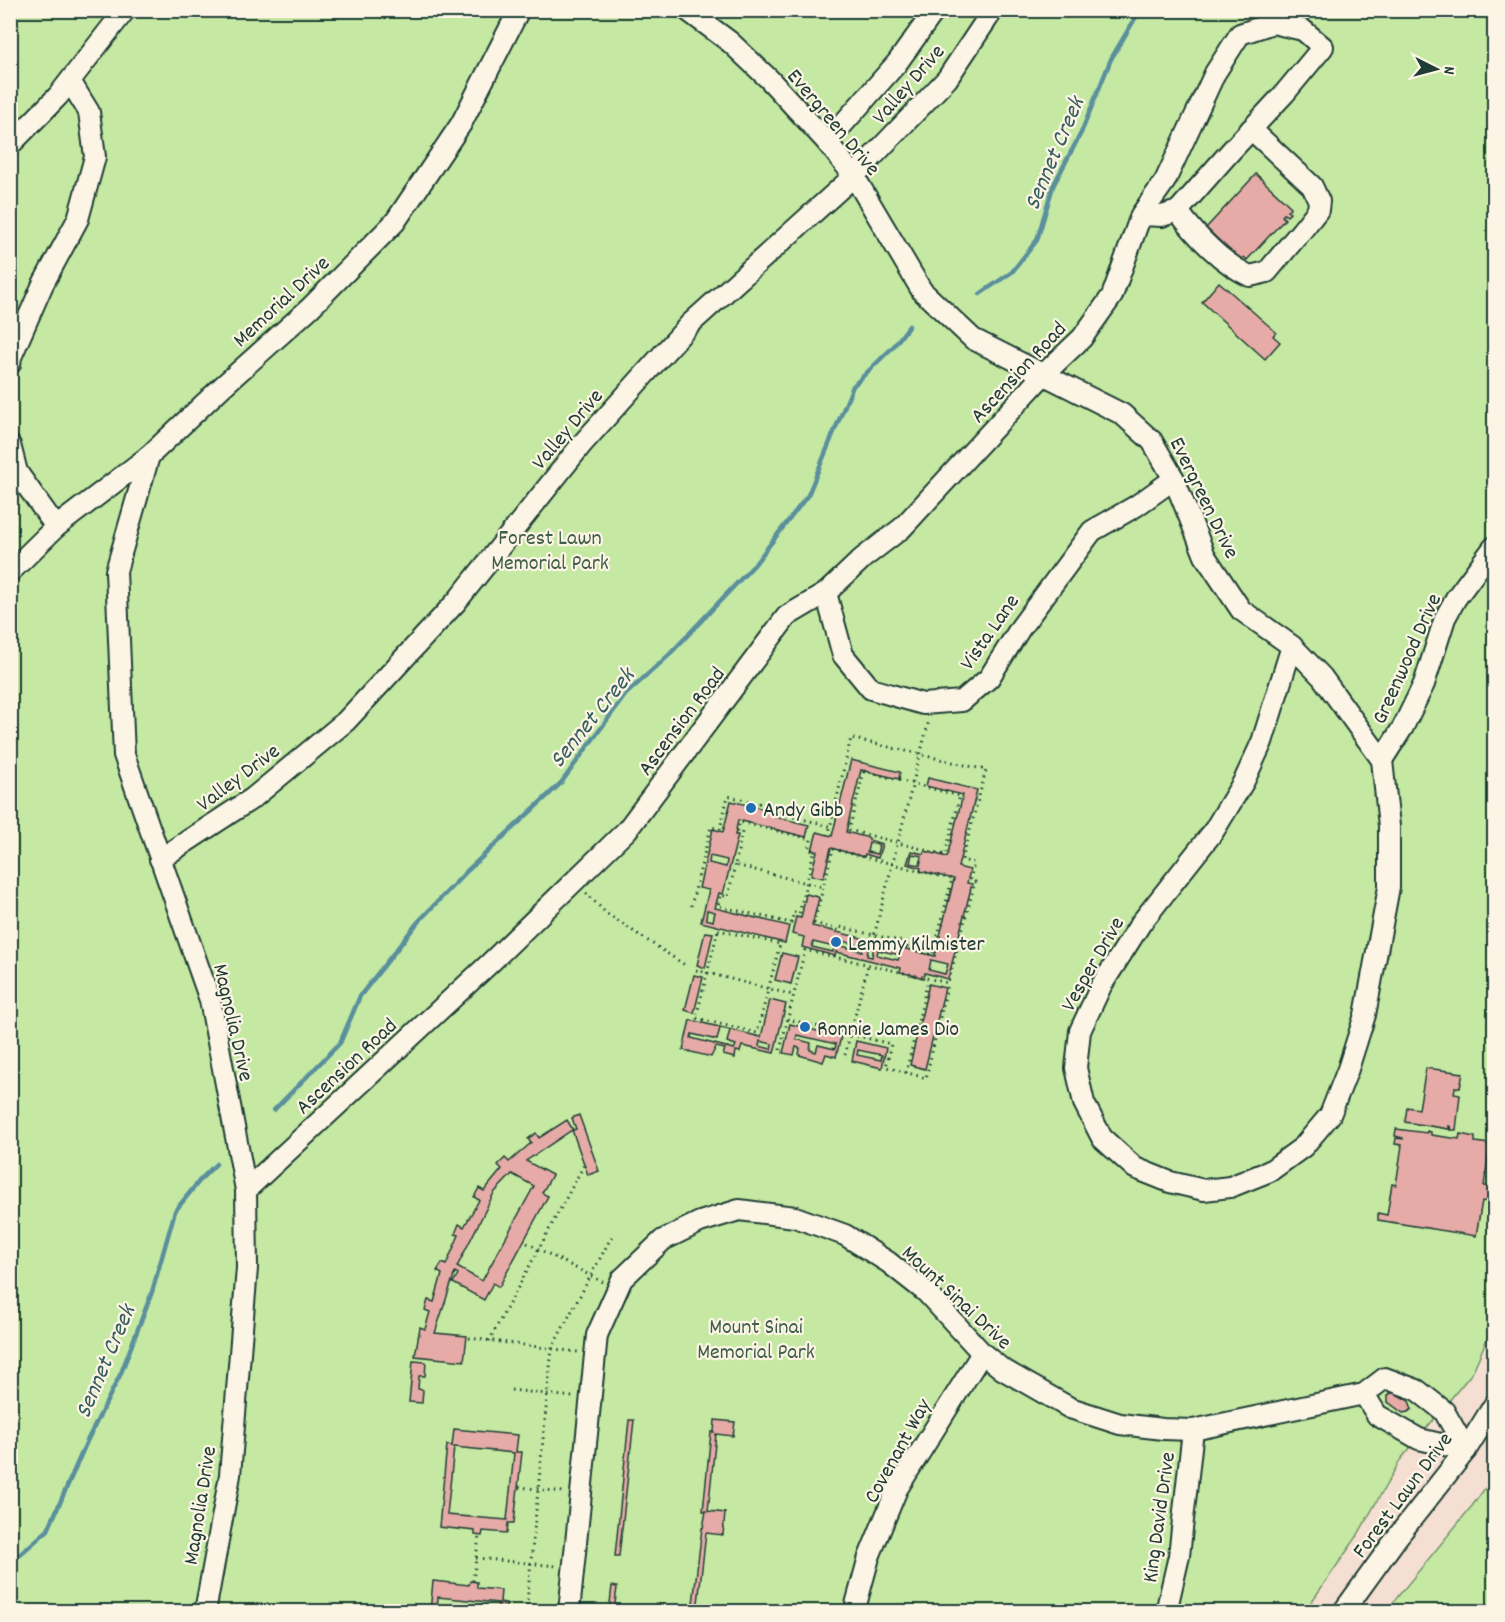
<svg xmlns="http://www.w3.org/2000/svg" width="1505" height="1622" viewBox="0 0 1505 1622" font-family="Dekko,sans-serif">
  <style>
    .green { fill: #c5e9a3; stroke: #72936c; stroke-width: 1.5 }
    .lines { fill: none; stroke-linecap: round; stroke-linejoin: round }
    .stream { stroke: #5a8f9d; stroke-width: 4.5 }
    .building { fill: #e6aba7; stroke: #1f3d34; stroke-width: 1.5; fill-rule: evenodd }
    .minor-casing { stroke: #1f3d34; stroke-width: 24 }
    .path { stroke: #1f3d34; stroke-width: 3; stroke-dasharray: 1.5 4.5; stroke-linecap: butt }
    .minor { stroke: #fcf5e5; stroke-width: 20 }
    .poi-dot { fill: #1f6fb2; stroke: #fcf5e5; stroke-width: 2 }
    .labels { text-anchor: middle; stroke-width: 4.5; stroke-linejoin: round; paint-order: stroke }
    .street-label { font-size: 22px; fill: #1f3d34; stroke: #fcf5e5 }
    .park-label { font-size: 22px; fill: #405f4a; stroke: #fcf5e5 }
    .poi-label { font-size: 22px; fill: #1f3d34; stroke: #fcf5e5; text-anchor: start }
    .water-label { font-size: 24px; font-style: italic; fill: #385f60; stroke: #fcf5e5 }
  </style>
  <rect width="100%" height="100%" fill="#f5dfd2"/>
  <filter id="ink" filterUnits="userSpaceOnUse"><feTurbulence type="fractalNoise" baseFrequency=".0167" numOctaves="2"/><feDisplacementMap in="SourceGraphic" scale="12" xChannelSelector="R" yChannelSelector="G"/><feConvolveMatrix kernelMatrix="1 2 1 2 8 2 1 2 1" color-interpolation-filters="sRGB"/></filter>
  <g filter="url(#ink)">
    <!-- green -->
    <g class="green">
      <polygon points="11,11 1494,11 1494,1323 1472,1373 1401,1459 1356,1538 1305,1611 11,1612"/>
      <polygon points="1494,1476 1494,1611 1386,1611 1472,1506"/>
    </g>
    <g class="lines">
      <!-- stream -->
      <g class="stream">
        <polyline points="980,294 1012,272 1037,240 1053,186 1081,133 1111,59 1140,10"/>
        <polyline points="274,1110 340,1043 360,996 418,922 467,871 561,783 626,694 668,656 755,564 808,495 853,386 893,347 909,326"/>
        <polyline points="10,1563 48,1530 87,1441 121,1373 152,1292 175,1211 200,1180 216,1164"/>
      </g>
    </g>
    <!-- building -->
    <g class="building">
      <polygon points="1256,174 1291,207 1287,211 1290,213 1287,216 1284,214 1282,216 1285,219 1247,260 1244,257 1240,260 1206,228"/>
      <polygon points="1219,282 1276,332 1273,336 1280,342 1265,359 1202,302"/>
      <path d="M 851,760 L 900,772 L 899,779 L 861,770 L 846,832 L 869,838 L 869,840 L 882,844 L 878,858 L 865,854 L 864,857 L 831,848 L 824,876 L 823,878 L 811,875 L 817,851 L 812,850 L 817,832 L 832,836 ZM 869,843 L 879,845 L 877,854 L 867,852 Z"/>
      <path d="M 928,778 L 977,790 L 958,867 L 970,870 L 967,883 L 972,884 L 948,979 L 925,973 L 924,978 L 900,972 L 901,968 L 836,952 L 835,956 L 802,947 L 804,937 L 792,934 L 796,917 L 801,918 L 806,894 L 818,897 L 819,898 L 812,926 L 935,956 L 954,879 L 920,871 L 921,868 L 907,864 L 911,851 L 924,854 L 925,851 L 947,857 L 963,795 L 926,786 ZM 912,854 L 922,856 L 920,865 L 910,863 ZM 842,941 L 863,946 L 862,951 L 841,946 ZM 813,942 L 834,947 L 833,952 L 812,947 ZM 869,944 L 874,945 L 872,957 L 867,956 ZM 878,950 L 900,955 L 898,960 L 877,955 ZM 931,960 L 948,964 L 945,974 L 929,970 Z"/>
      <path d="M 731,801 L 776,812 L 775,817 L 809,825 L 806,837 L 738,820 L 735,835 L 738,835 L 723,894 L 719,893 L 715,908 L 789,926 L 785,943 L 701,922 L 709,890 L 699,888 L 713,829 L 723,832 ZM 710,856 L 727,860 L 726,867 L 709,863 ZM 707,910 L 715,912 L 713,921 L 706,919 Z"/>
      <polygon points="705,932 713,933 705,968 697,965"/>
      <polygon points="782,953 798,957 791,984 775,980"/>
      <polygon points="694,975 703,977 694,1013 685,1010"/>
      <polygon points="929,984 945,988 925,1069 910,1065"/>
      <path d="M 770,1000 L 786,1004 L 774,1053 L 742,1046 L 740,1052 L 736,1051 L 735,1058 L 723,1055 L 725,1049 L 716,1047 L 711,1057 L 683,1050 L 690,1020 L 761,1037 ZM 720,1028 L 730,1030 L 727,1042 L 736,1045 L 734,1049 L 691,1038 L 692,1034 L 717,1040 ZM 760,1041 L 772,1044 L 771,1049 L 759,1046 Z"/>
      <path d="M 790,1024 L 841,1037 L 836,1057 L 826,1054 L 823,1062 L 799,1055 L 800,1048 L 796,1047 L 794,1055 L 783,1053 ZM 797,1035 L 836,1044 L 835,1049 L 818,1045 L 816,1052 L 810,1050 L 811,1043 L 796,1039 Z"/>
      <path d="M 856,1041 L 886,1048 L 882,1068 L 852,1061 ZM 858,1050 L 882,1055 L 881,1060 L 857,1055 Z"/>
      <polygon points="1426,1068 1463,1073 1460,1088 1455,1087 1454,1094 1460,1095 1456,1130 1450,1130 1451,1127 1449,1126 1449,1129 1405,1122 1407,1107 1419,1109"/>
      <path d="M 579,1115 L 599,1171 L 588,1175 L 572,1130 L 526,1161 L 552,1175 L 542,1193 L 548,1196 L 499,1287 L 493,1283 L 484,1300 L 453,1283 L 458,1274 L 455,1272 L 435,1333 L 467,1336 L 464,1361 L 415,1356 L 420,1327 L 425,1329 L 430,1312 L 425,1310 L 428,1300 L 434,1302 L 442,1274 L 437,1271 L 442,1263 L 446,1265 L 459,1235 L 455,1234 L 459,1224 L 464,1227 L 479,1200 L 474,1197 L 479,1188 L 484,1191 L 502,1169 L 498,1165 L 505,1158 L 509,1162 L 531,1143 L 528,1139 L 536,1133 L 539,1138 L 567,1120 L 573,1130 L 576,1129 L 572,1118 ZM 512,1174 L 534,1186 L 482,1281 L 457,1267 L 494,1193 Z"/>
      <polygon points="1396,1129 1427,1133 1427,1131 1431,1132 1431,1135 1459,1139 1460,1134 1475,1137 1475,1142 1490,1144 1484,1186 1491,1187 1489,1202 1482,1201 1476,1236 1378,1220 1378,1213 1387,1215 1392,1184 1396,1185 1402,1145 1395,1144 1396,1138 1403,1139 1403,1138 1395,1136"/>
      <polygon points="413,1361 426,1362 425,1376 419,1376 418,1389 423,1390 422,1403 409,1402"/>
      <polygon points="1393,1392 1409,1401 1412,1409 1408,1412 1403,1413 1388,1402 1388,1395"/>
      <polygon points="629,1420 634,1420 619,1556 615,1556"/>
      <polygon points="715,1420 735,1422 733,1436 716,1434 708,1511 725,1513 723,1535 706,1533 697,1612 692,1612 702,1528 703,1528 706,1511 703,1511 711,1432 714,1432"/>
      <path d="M 454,1429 L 518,1435 L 516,1452 L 522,1452 L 514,1523 L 508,1523 L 507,1533 L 483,1531 L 482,1536 L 475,1535 L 475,1531 L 439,1527 L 447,1445 L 452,1446 ZM 454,1447 L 514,1453 L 507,1520 L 447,1515 Z"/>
      <polygon points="433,1581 469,1585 470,1581 477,1582 477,1588 501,1590 500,1602 506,1603 505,1612 497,1612 498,1603 438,1597 437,1612 430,1612"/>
      <polygon points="612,1586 617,1587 614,1612 609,1612"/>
    </g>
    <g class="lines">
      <defs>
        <g id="minor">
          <polyline points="687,10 730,42 769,79 827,142 854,176 922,291 973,339 1122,414 1152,441 1174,479 1205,556 1241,610 1292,646 1322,677 1382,760 1389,826 1389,887 1365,1015 1348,1069 1330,1115 1303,1147 1270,1171 1230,1187 1204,1190 1170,1182 1135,1168 1102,1138 1084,1103 1076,1068 1080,1031 1101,986 1141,923 1213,832 1244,781 1262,742 1292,646"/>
          <polyline points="827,142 897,63 935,10"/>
          <polyline points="10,145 58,96 125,10"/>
          <path d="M 1178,211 C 1195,235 1223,264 1250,276 L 1267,272 L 1303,229 L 1318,210 L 1319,201 L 1312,186 L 1251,129"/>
          <polyline points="10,364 11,357 43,284 78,219 95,157 89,112 70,81"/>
          <polyline points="10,445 17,472 56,527"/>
          <polyline points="149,456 116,571 124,755 210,1000 246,1190 247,1268 230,1475 205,1612"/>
          <polyline points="10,572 56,527 149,456 223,386 310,308 395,222 461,124 519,10"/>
          <polyline points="826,593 843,655 871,689 923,704 962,701 989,678 1021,627 1092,531 1136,506 1174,479"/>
          <polyline points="1382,760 1403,727 1424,684 1445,618 1456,598 1494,547"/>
          <polyline points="160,859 253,798 346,721 457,601 582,444 690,324 854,176 947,79 993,10"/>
          <polyline points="246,1190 489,964 627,830 787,616 826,593 863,558 902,528 1043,375 1082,338 1112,296 1141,215 1162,216 1178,211 1230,152 1284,94 1323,47 1303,30 1273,23 1240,34 1215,73 1165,181 1141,215"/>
          <polyline points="1364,1394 1377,1415 1419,1439 1466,1450"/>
          <polyline points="569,1612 597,1335 622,1279 663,1240 700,1222 739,1210 795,1217 845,1235 888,1262 926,1292 982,1353 1002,1369 1070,1408 1120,1424 1163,1429 1193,1430 1364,1394 1385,1378 1417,1390 1444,1411 1466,1450"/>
          <polyline points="854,1612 869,1557 897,1489 982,1353"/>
          <polyline points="1166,1612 1179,1556 1193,1430"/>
          <polyline points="1343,1612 1398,1536 1466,1450 1494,1405"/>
        </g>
      </defs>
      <!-- minor casing -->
      <use href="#minor" class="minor-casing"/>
      <!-- path -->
      <g class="path">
        <polygon points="864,771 960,796 945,855 849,830"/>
        <polygon points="833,849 952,879 933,955 907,947 908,943 840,927 839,930 814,923"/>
        <polyline points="735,865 728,897 721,895 718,906 791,923 794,912 799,914 814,851 809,850 811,839 740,822 737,831 742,832 735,865 823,887"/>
        <polyline points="586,893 607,914 685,965"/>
        <polyline points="691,906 711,827 720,829 728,796 779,808 778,813 830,826"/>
        <polygon points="718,930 780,944 757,1033 696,1018"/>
        <polyline points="873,940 929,720"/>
        <polyline points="696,970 793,995"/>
        <polyline points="787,1019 891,1044 886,1067 926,1078 948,983"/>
        <polyline points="780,1050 805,950 948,983 975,882 970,880 974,863 962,860 986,770 851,738 829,832"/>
        <polyline points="845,1055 868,965"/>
        <polyline points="906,1073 928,980"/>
        <polyline points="527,1243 603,1282"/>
        <polyline points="469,1338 578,1352"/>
        <polyline points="489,1341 584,1165"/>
        <polyline points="511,1390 573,1397"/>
        <polyline points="519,1487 564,1492"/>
        <polyline points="476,1558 557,1566"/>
        <polyline points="473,1581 479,1536"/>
        <polyline points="526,1612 552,1348 612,1236"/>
      </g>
      <!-- minor -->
      <use href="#minor" class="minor"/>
    </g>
  </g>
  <!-- markers -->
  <g class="poi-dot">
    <circle cx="751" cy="808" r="6"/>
    <circle cx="836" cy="942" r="6"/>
    <circle cx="805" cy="1027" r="6"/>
  </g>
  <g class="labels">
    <!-- street labels -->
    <g class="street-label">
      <text transform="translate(907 83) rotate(-49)" y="8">Valley Drive</text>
      <text transform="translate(835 121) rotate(50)" y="8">Evergreen Drive</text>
      <text transform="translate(280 300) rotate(-43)" y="8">Memorial Drive</text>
      <text transform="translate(1017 371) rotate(-47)" y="8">Ascension Road</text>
      <text transform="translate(566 428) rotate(-50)" y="8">Valley Drive</text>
      <text transform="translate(1206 497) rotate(64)" y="8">Evergreen Drive</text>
      <text transform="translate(988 631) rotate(-55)" y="8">Vista Lane</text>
      <text transform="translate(1405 658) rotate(-66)" y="8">Greenwood Drive</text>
      <text transform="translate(680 720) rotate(-53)" y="8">Ascension Road</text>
      <text transform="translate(237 776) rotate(-37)" y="8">Valley Drive</text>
      <text transform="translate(1091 963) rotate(-60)" y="8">Vesper Drive</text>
      <text transform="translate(235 1022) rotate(77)" y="8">Magnolia Drive</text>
      <text transform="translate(345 1065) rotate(-43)" y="8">Ascension Road</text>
      <text transform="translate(958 1296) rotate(43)" y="8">Mount Sinai Drive</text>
      <text transform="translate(896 1450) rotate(-61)" y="8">Covenant Way</text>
      <text transform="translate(1401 1494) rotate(-53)" y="8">Forest Lawn Drive</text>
      <text transform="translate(198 1505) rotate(-81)" y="8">Magnolia Drive</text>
      <text transform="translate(1157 1517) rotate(-82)" y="8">King David Drive</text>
    </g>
    <!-- park labels -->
    <g class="park-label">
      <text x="550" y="544">Forest Lawn<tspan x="550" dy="25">Memorial Park</tspan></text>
      <text x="756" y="1333">Mount Sinai<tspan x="756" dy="25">Memorial Park</tspan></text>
    </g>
    <!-- poi labels -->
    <g class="poi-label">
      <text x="763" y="816">Andy Gibb</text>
      <text x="848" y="950">Lemmy Kilmister</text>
      <text x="817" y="1035">Ronnie James Dio</text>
    </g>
    <!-- water labels -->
    <g class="water-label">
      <text transform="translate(1053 153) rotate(-67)" y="8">Sennet Creek</text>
      <text transform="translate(591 717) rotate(-51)" y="8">Sennet Creek</text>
      <text transform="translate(104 1361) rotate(-67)" y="8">Sennet Creek</text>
    </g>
  </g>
  <!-- margin -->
  <rect width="1505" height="1622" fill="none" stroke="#fcf5e5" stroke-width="36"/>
  <rect x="18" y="18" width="1469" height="1586" fill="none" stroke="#1f3d34" stroke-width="2" filter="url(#ink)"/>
  <!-- north arrow -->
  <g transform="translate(1436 69) rotate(96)" stroke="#fcf5e5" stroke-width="4.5" paint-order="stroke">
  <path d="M0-4.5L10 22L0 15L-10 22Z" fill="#1f3d34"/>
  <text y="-9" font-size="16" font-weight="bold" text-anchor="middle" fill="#1f3d34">N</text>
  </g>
</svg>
